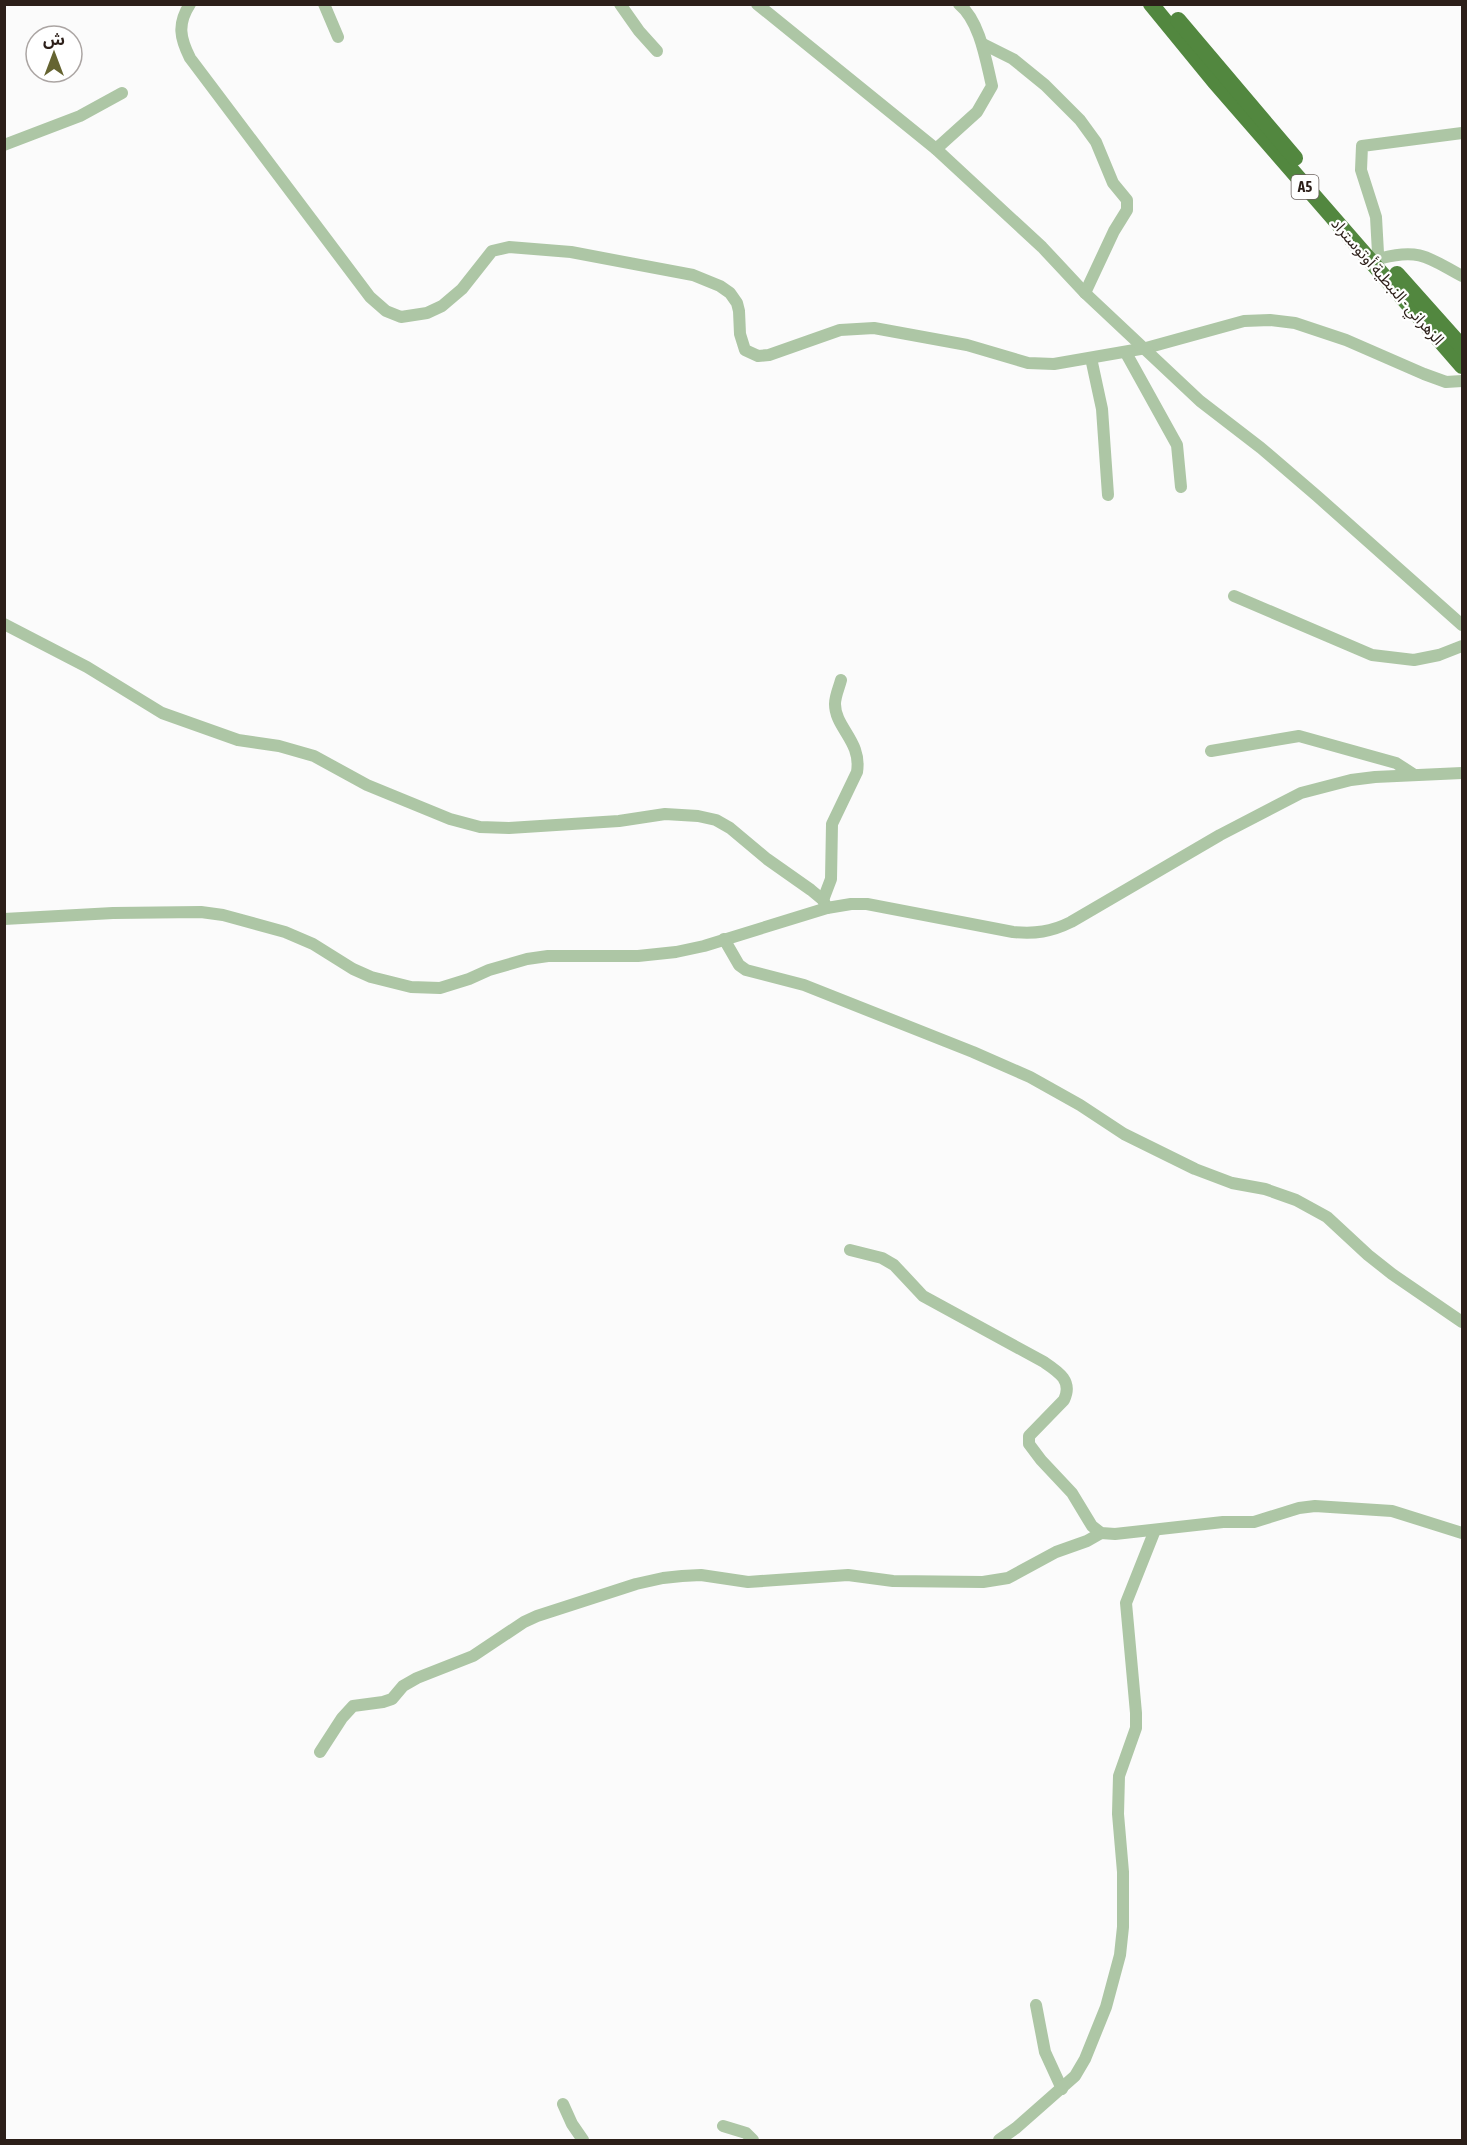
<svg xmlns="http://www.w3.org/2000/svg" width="1467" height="2145" viewBox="0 0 1467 2145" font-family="'Asap Condensed','Noto Sans Arabic',sans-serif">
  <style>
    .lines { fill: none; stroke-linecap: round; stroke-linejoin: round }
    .minor { stroke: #adc6a5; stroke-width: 12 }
    .highway { stroke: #52873f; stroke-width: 16 }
    .labels { text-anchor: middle; stroke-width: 4.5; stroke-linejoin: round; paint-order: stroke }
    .shield { fill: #fff; stroke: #6b625e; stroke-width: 1.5 }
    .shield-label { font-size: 15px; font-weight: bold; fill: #2c1f19 }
    .street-label { font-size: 16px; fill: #2c1f19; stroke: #fff }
  </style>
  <rect width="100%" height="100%" fill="#fbfbfb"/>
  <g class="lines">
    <!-- minor -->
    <g class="minor">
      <path d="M 190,4 C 177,24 180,38 190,58 L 370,297 L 386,311 L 401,317 L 427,313 L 442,306 L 462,289 L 492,251 L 509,247 L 571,252 L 693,275 L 720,286 L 730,293 L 737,303 L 739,311 L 740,334 L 745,350 L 758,356 L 769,355 L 840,330 L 874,328 L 967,345 L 1028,363 L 1054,364 L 1146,348 L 1244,321 L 1270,320 L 1295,323 L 1346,340 L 1424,374 L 1446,382 L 1462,381"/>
      <polyline points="324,4 338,37"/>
      <polyline points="620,4 639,31 657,51"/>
      <polyline points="757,4 936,149 1042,247 1085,293 1200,401 1261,448 1317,496 1462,625"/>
      <polyline points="983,44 1013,59 1045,85 1080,120 1096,142 1113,183 1127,200 1127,210 1114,231 1085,293"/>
      <polyline points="4,145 80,116 122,93"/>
      <path d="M 936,149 L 977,112 L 992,86 C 986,61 980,21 959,4"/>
      <polyline points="1378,253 1376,217 1361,170 1362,146 1462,133"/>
      <path d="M 1382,258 C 1421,248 1430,259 1462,276"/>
      <polyline points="1126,353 1177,445 1181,487"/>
      <polyline points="1091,358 1102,409 1108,495"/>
      <polyline points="1234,596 1372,655 1414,660 1439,655 1462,646"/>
      <polyline points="4,624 87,667 162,713 238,740 279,746 314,756 367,785 450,819 480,827 509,828 619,821 665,814 698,816 716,820 730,828 767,859 811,890 823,900 827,908"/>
      <polyline points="1211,751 1299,736 1396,763 1413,774"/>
      <path d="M 823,900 L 831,879 L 832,824 L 857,772 C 862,741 835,728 835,704 C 835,696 839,688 841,680"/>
      <path d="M 4,919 L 113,913 L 201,912 L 223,915 L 285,932 L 313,944 L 353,969 L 371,977 L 411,987 L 440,988 L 469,979 L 489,970 L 527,959 L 548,956 L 638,956 L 676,952 L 704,946 L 827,908 L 851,904 L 867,904 L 1013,932 C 1035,934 1051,932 1071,922 L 1220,835 L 1301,793 L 1351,780 L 1375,777 L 1462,773"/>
      <polyline points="724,939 739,965 746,970 804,985 973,1052 1030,1077 1080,1105 1124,1134 1195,1169 1232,1183 1265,1189 1296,1200 1327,1217 1368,1255 1392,1274 1462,1322"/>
      <path d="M 850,1250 L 882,1258 L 894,1265 L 923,1296 L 1044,1362 C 1059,1372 1073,1381 1064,1400 L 1029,1436 L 1029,1444 L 1041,1460 L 1072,1493 L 1092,1526 L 1101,1533 L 1115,1534 L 1223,1522 L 1254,1522 L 1299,1508 L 1315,1506 L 1392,1511 L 1462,1533"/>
      <polyline points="320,1752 342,1718 353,1706 383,1702 392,1699 403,1686 417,1678 473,1656 524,1622 537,1616 636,1584 663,1578 682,1576 701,1575 748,1582 848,1575 893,1581 983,1582 1008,1578 1056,1552 1087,1541 1101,1533"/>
      <polyline points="1036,2005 1045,2052 1062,2089"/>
      <polyline points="563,2104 572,2124 583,2140"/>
      <polyline points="723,2126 746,2133 753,2140"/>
      <polyline points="999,2140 1016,2128 1075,2076 1085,2059 1106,2007 1120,1955 1123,1927 1123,1872 1118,1814 1119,1776 1136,1728 1136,1713 1126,1603 1155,1530"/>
    </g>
    <!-- highway -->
    <g class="highway">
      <polyline points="1151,4 1214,81 1462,366"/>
      <polyline points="1178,20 1295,158"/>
      <polyline points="1397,274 1462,347"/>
    </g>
  </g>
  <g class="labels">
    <!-- shield labels -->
    <rect class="shield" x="1291.5" y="175" width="27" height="24" rx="4.5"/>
    <g class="shield-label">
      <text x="1305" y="192">A5</text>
    </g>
    <!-- street labels -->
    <g class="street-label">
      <text transform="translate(1388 281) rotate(49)" y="6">الزهراني - النبطية أوتوستراد</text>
    </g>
  </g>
  <!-- border -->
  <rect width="1467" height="2145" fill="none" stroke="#2c1f19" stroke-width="12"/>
  <!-- north arrow -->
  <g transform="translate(54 54)"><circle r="28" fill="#ffffff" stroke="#aba5a3" stroke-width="1.5"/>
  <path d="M0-4.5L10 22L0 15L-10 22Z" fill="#656431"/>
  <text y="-9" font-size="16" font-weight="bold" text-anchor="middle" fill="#2c1f19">ش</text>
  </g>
</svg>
